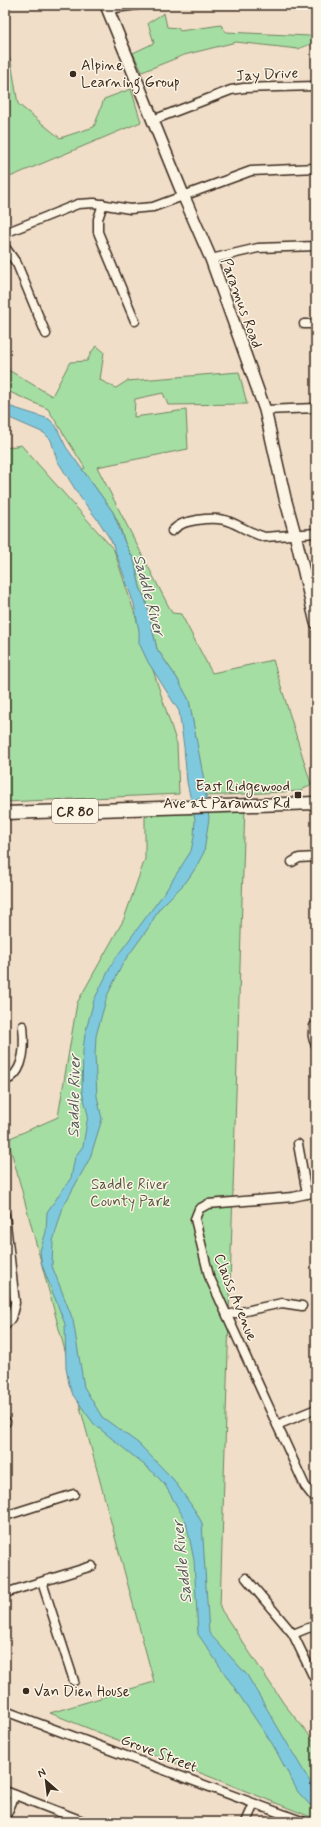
<svg xmlns="http://www.w3.org/2000/svg" width="321" height="1827" viewBox="0 0 321 1827" font-family="Mynerve,sans-serif">
  <style>
    .green { fill: #a5dea3; stroke: #708460 }
    .water { fill: #7fc9df; stroke: #648992 }
    .lines { fill: none; stroke-linecap: round; stroke-linejoin: round }
    .street-casing { stroke: #3b2a1e; stroke-width: 11 }
    .secondary-casing { stroke: #3b2a1e; stroke-width: 14 }
    .primary-casing { stroke: #3b2a1e; stroke-width: 15 }
    .street { stroke: #fcf5e5; stroke-width: 8 }
    .secondary { stroke: #fcf5e5; stroke-width: 11 }
    .primary { stroke: #fcf5e5; stroke-width: 12 }
    .poi-dot { fill: #3b2a1e; stroke: #fcf5e5; stroke-width: 1.5 }
    .labels { text-anchor: middle; stroke-width: 3; stroke-linejoin: round; paint-order: stroke }
    .shield { fill: #fcf5e5; stroke: #75675a; stroke-width: 1 }
    .shield-label { font-size: 14px; font-weight: bold; fill: #3b2a1e }
    .poi-label { font-size: 15px; fill: #3b2a1e; stroke: #fcf5e5; text-anchor: start }
    .street-label { font-size: 15px; fill: #3b2a1e; stroke: #fcf5e5 }
    .park-label { font-size: 15px; fill: #56573f; stroke: #fcf5e5 }
    .water-label { font-size: 16px; font-style: italic; fill: #4f5a58; stroke: #fcf5e5 }
  </style>
  <rect width="100%" height="100%" fill="#f0dec9"/>
  <filter id="ink" filterUnits="userSpaceOnUse"><feTurbulence type="fractalNoise" baseFrequency=".025" numOctaves="2"/><feDisplacementMap in="SourceGraphic" scale="8" xChannelSelector="R" yChannelSelector="G"/><feConvolveMatrix kernelMatrix="1 2 1 2 8 2 1 2 1" color-interpolation-filters="sRGB"/></filter>
  <g filter="url(#ink)">
    <!-- green -->
    <g class="green">
      <polygon points="164,13 167,27 178,28 180,31 221,25 226,32 310,36 316,32 316,42 298,49 236,42 184,55 142,72 133,53 154,43 148,23"/>
      <polygon points="5,52 11,61 18,104 60,138 94,127 104,99 131,89 141,122 5,179"/>
      <polygon points="97,346 104,352 100,380 116,388 127,381 239,372 247,404 168,405 163,393 135,399 134,417 186,410 188,449 97,467 172,613 181,614 212,673 273,660 311,784 301,791 206,796 189,701 177,678 157,649 146,602 140,587 134,560 125,543 119,524 113,512 82,469 85,468 48,409 5,390 5,368 52,396 70,362 87,361 92,351"/>
      <polygon points="21,445 114,550 177,744 179,794 5,802 5,448"/>
      <polygon points="245,805 220,1608 284,1704 316,1743 316,1819 50,1713 154,1682 8,1139 58,1117 77,1003 124,919 145,859 145,808"/>
    </g>
    <!-- water -->
    <polygon class="water" points="5,405 49,419 56,426 66,447 113,512 125,543 134,560 140,587 146,602 157,649 177,678 189,700 203,775 209,818 204,852 195,869 186,882 159,909 149,927 123,963 107,996 96,1036 95,1055 97,1096 102,1119 90,1158 63,1207 53,1241 52,1266 73,1320 84,1387 102,1417 138,1443 173,1479 196,1512 202,1523 209,1633 247,1675 316,1792 316,1807 310,1805 298,1792 273,1745 198,1634 194,1560 189,1536 186,1522 165,1485 154,1473 94,1424 73,1395 69,1384 66,1368 65,1324 42,1265 40,1251 46,1232 47,1212 71,1178 75,1157 83,1146 88,1115 82,1091 83,1051 85,1034 94,1000 114,960 165,892 191,851 194,837 195,819 187,782 184,747 179,711 148,662 139,643 139,631 134,604 112,542 100,523 80,497 57,460 51,440 44,433 5,416"/>
    <g class="lines">
      <defs>
        <g id="street">
          <polyline points="108,9 137,5"/>
          <polyline points="153,120 231,90 244,88 316,86"/>
          <polyline points="103,204 98,219 98,232 135,321"/>
          <polyline points="5,233 78,204 94,203 130,209 153,207 251,171 316,168"/>
          <polyline points="5,247 17,264 46,334"/>
          <polyline points="211,259 258,248 316,246"/>
          <polyline points="304,324 316,324"/>
          <polyline points="265,410 316,408"/>
          <path d="M 172,531 C 180,523 186,522 197,520 C 234,514 235,529 265,537 L 316,533"/>
          <polyline points="292,862 299,858 316,857"/>
          <path d="M 314,1026 C 312,1034 312,1038 316,1045"/>
          <path d="M 5,1081 C 25,1073 25,1045 23,1026"/>
          <polyline points="298,1144 307,1194"/>
          <polyline points="316,1192 293,1197 208,1204 199,1209 195,1219 209,1276 305,1486 316,1500"/>
          <polyline points="5,1215 15,1303 11,1318 5,1326"/>
          <polyline points="227,1315 282,1303 302,1306"/>
          <polyline points="5,1423 6,1422"/>
          <polyline points="277,1425 316,1409"/>
          <polyline points="5,1516 74,1494"/>
          <polyline points="246,1578 293,1634 316,1682"/>
          <polyline points="42,1582 74,1681"/>
          <polyline points="5,1593 92,1566"/>
          <polyline points="293,1634 308,1628 316,1626"/>
          <polyline points="5,1711 304,1822"/>
          <polyline points="5,1791 85,1822"/>
          <polyline points="5,1818 15,1795"/>
          <polyline points="246,1822 254,1804"/>
        </g>
        <polyline id="secondary" points="106,5 184,197 211,259 265,410 285,498 295,534 316,623"/>
        <polyline id="primary" points="5,813 316,803"/>
      </defs>
      <!-- street casing -->
      <use href="#street" class="street-casing"/>
      <!-- secondary casing -->
      <use href="#secondary" class="secondary-casing"/>
      <!-- primary casing -->
      <use href="#primary" class="primary-casing"/>
      <!-- street -->
      <use href="#street" class="street"/>
      <!-- secondary -->
      <use href="#secondary" class="secondary"/>
      <!-- primary -->
      <use href="#primary" class="primary"/>
    </g>
  </g>
  <!-- markers -->
  <g class="poi-dot">
    <circle cx="73" cy="74" r="4"/>
    <rect x="294" y="791" width="8" height="8" rx="2"/>
    <circle cx="26" cy="1691" r="4"/>
  </g>
  <g class="labels">
    <!-- shield labels -->
    <rect class="shield" x="52" y="799" width="46" height="24" rx="3"/>
    <g class="shield-label">
      <text x="75" y="816">CR 80</text>
    </g>
    <!-- poi labels -->
    <g class="poi-label">
      <text x="81" y="70">Alpine<tspan x="81" dy="17">Learning Group</tspan></text>
      <text x="290" y="791" text-anchor="end">East Ridgewood<tspan x="290" dy="17">Ave at Paramus Rd</tspan></text>
      <text x="34" y="1696">Van Dien House</text>
    </g>
    <!-- street labels -->
    <g class="street-label">
      <text transform="translate(267 74) rotate(-3)" y="5">Jay Drive</text>
      <text transform="translate(242 303) rotate(70)" y="5">Paramus Road</text>
      <text transform="translate(236 1297) rotate(68)" y="5">Clauss Avenue</text>
      <text transform="translate(159 1753) rotate(21)" y="5">Grove Street</text>
    </g>
    <!-- park labels -->
    <g class="park-label">
      <text x="130" y="1189">Saddle River<tspan x="130" dy="17">County Park</tspan></text>
    </g>
    <!-- water labels -->
    <g class="water-label">
      <text transform="translate(150 595) rotate(75)" y="6">Saddle River</text>
      <text transform="translate(73 1096) rotate(-89)" y="6">Saddle River</text>
      <text transform="translate(181 1562) rotate(-96)" y="6">Saddle River</text>
    </g>
  </g>
  <!-- margin -->
  <rect width="321" height="1827" fill="none" stroke="#fcf5e5" stroke-width="20"/>
  <rect x="10" y="10" width="301" height="1807" fill="none" stroke="#3b2a1e" stroke-width="1.5" filter="url(#ink)"/>
  <!-- north arrow -->
  <g transform="translate(46 1781) rotate(332)" stroke="#fcf5e5" stroke-width="3" paint-order="stroke">
  <path d="M0-3L7 15L0 10L-7 15Z" fill="#3b2a1e"/>
  <text y="-6" font-size="11" font-weight="bold" text-anchor="middle" fill="#3b2a1e">N</text>
  </g>
</svg>
